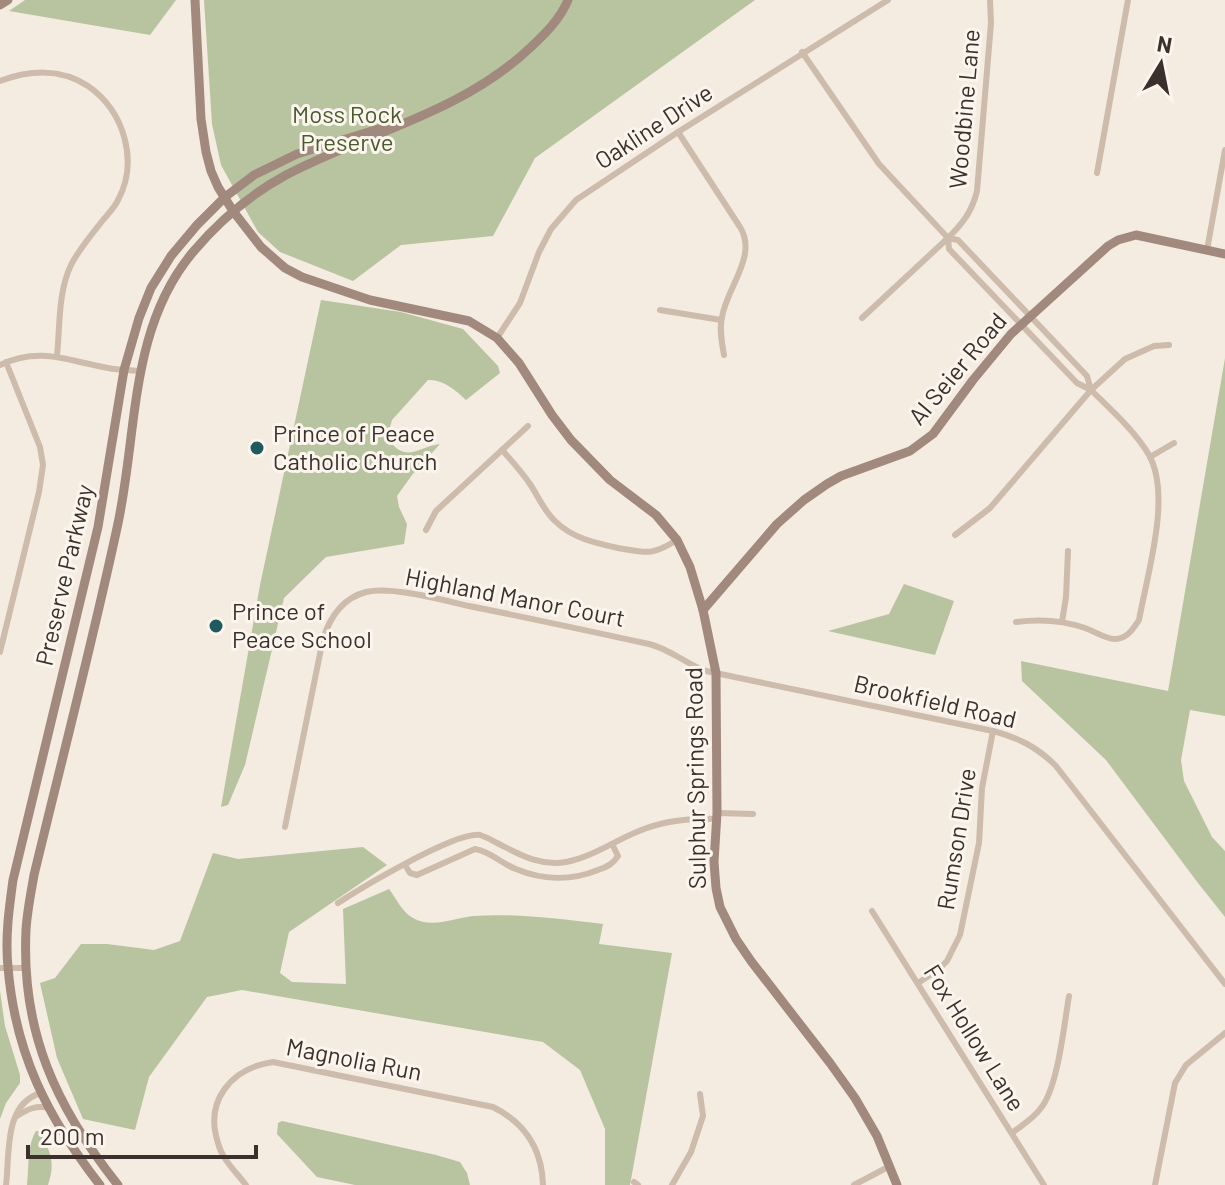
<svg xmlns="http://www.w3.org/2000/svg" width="1225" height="1185" viewBox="0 0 1225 1185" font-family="Barlow,sans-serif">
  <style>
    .green { fill: #b8c4a0 }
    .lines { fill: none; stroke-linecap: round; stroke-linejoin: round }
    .street { stroke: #cdbbac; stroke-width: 6 }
    .secondary { stroke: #a18a7d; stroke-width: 9 }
    .poi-dot { fill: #1f5a5e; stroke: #fbf5ee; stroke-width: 3 }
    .labels { text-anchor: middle; stroke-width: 6; stroke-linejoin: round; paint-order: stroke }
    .street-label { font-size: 24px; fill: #3b302b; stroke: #fbf5ee }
    .park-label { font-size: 24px; fill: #4a5a2e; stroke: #fbf5ee }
    .poi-label { font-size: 24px; fill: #3b302b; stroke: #fbf5ee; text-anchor: start }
  </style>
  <rect width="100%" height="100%" fill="#f4ebe1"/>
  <!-- green -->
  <g class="green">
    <polygon points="25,0 176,0 150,35 9,11"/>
    <polygon points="204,0 755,0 535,158 493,236 401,245 353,281 280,252 258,232 221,165 212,124"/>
    <path d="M 321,300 L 401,312 L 463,329 L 498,366 L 500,373 L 466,400 C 456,390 442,379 428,380 L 392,420 L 387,438 C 407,464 414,448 440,444 L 412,475 L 397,496 L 399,507 L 407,524 L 404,544 L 326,557 L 284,598 L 245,765 L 228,805 L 221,807 L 260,585 Z"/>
    <polygon points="1225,358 1225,716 1190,710 1181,760 1184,781 1212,837 1225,851 1225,917 1198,883 1106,760 1022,681 1021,661 1168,691"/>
    <polygon points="904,584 954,601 935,655 828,631 889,614"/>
    <path d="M 363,847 L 387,865 L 289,932 L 280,973 L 292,982 L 346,984 L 343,909 L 389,889 C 396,898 402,912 413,918 C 432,929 453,918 473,916 C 517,913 560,919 603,924 L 599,944 L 672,953 L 630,1185 L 605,1185 L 605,1129 L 580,1070 L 543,1042 L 242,990 L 207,997 L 149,1077 L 135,1130 L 83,1119 L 57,1058 L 40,983 L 55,978 L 81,944 L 107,944 L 154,950 L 180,941 L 213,853 L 238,859 Z"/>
    <polygon points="0,991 5,1026 20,1075 20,1083 6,1103 0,1119"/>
    <polygon points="282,1121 436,1155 460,1162 467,1173 470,1185 355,1185 317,1177 277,1134 278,1123"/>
    <path d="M 36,1131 L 40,1131 C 50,1152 56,1162 48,1185 L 27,1185 C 29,1168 27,1145 36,1131 Z"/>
  </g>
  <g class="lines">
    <!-- street -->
    <g class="street">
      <polyline points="802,52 879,164 948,238 949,249 1077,383 1091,390 1087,376 958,240 948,238"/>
      <path d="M 0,81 C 29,70 61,68 88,86 C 124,111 139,161 118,200 C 115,207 108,214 103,220 C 92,234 79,249 71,265 C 58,292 60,326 57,356"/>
      <path d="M 678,132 L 740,227 C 758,256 727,287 722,317 C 719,329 722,343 724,355"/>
      <polyline points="1097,173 1128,0"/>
      <polyline points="1207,250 1225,150"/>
      <polyline points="660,310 721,320"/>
      <path d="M 862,318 L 948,238 C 962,224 972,212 977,191 L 991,23 L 990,0"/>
      <polyline points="497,338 520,303 539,252 551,229 576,200 678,132 888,0"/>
      <path d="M 0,365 C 40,346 68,361 108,368 C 118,370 129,370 140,371"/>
      <path d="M 502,450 C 512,461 522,472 530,484 C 538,496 544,511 555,521 C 572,538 595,543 618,548 C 648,553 651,556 677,540"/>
      <polyline points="1150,457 1174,443"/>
      <polyline points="426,530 436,511 528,426"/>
      <polyline points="955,535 990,508 1091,390 1125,359 1154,346 1169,345"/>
      <path d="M 1016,622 C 1039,619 1062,620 1085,628 C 1094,631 1105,639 1115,639 C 1127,639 1133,629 1139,620 C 1147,575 1172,496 1149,455 C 1135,431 1111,410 1091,390"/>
      <polyline points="1062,622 1066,597 1068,551"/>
      <polyline points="0,652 39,492 43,465 40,447 6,362"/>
      <polyline points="717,813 753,814"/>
      <path d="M 285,827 L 323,639 C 330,617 343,598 366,592 C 392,586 442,600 469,606 C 529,618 589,631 649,644 C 670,649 686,664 706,671 L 993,731 C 1019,738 1037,747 1056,766 L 1225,984"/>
      <path d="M 405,865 L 410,873 L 417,875 L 475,849 C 490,851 502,864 516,869 C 542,880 571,881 598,870 C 607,867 613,864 618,856 L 612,844"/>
      <path d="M 338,903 C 361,888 456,831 480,835 C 486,837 492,840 497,843 C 519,854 540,867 566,862 C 592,857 614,841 639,831 C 663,821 691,818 717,819"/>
      <polyline points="872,911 1044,1185"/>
      <polyline points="0,968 26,968"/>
      <polyline points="918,983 939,969 947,961 960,935 979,843 982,788 993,731"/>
      <path d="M 17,1116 C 28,1109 36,1105 49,1108"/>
      <path d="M 1012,1133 C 1022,1125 1033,1119 1041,1108 C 1058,1087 1064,1025 1069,996"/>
      <polyline points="634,1182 638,1185"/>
      <path d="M 6,1185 C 10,1155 3,1104 41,1093"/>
      <path d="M 246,1185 C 236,1172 222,1159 218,1143 C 204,1100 232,1068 273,1062 L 493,1107 C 525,1123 542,1149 543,1185"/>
      <polyline points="672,1185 691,1152 703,1116 700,1094"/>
      <polyline points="854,1185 890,1166"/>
      <polyline points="1155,1185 1175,1083 1186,1065 1225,1033"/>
    </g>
    <!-- secondary -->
    <g class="secondary">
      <polyline points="195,0 201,119 206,152 211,171 218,187 233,211 261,247 285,268 302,277 370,300 469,321 497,338 519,363 552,415 571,440 610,480 656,515 677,540 690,567 703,610 716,673 717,813 714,862 716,888 720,907 736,939 751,961 830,1063 855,1098 877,1136 897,1185"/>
      <polyline points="0,5 8,0"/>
      <polyline points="703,610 777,524 804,500 827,484 841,476 910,451 933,434 973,380 1011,334 1108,246 1118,240 1136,235 1225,254"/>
      <path d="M 100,1185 C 47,1117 15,1053 8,967 C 5,938 9,909 13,880 L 98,527 L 124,370 L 139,318 L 151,288 L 171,256 L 197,225 L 225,197 L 254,175 L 297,154 L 385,127"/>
      <path d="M 118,1185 C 56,1107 21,1032 26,930 C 27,912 31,893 34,875 C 62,759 92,644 117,528 C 138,435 128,329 193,252 C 219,221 251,194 286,175 C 368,132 462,113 531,47 C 546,33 560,19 568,0"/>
    </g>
  </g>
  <!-- markers -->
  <g class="poi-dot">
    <circle cx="257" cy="448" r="8"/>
    <circle cx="216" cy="626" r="8"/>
  </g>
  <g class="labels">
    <!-- street labels -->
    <g class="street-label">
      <text transform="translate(965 109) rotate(-85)" y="8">Woodbine Lane</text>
      <text transform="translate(654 127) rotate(-33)" y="8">Oakline Drive</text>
      <text transform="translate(958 369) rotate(-50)" y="8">Al Seier Road</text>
      <text transform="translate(65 575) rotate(-77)" y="8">Preserve Parkway</text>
      <text transform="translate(515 598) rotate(11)" y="8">Highland Manor Court</text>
      <text transform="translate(935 702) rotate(13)" y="8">Brookfield Road</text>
      <text transform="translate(696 778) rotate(-91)" y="8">Sulphur Springs Road</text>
      <text transform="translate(957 839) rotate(-81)" y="8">Rumson Drive</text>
      <text transform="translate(974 1038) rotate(58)" y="8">Fox Hollow Lane</text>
      <text transform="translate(354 1060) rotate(11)" y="8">Magnolia Run</text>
    </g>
    <!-- park labels -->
    <g class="park-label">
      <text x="347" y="123">Moss Rock<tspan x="347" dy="28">Preserve</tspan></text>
    </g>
    <!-- poi labels -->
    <g class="poi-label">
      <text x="273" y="442">Prince of Peace<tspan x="273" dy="28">Catholic Church</tspan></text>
      <text x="232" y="620">Prince of<tspan x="232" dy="28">Peace School</tspan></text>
    </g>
  </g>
  <!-- north arrow -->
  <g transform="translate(1161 64) rotate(10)" stroke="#fbf5ee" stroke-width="6" paint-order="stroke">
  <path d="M0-6L14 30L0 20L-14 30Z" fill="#3b302b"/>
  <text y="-12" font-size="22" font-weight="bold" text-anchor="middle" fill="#3b302b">N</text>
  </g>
  <!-- scale -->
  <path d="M28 1145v12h228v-12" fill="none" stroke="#3b302b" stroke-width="4"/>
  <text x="40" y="1145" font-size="24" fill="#3b302b" stroke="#fbf5ee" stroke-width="6" paint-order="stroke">200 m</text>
</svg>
